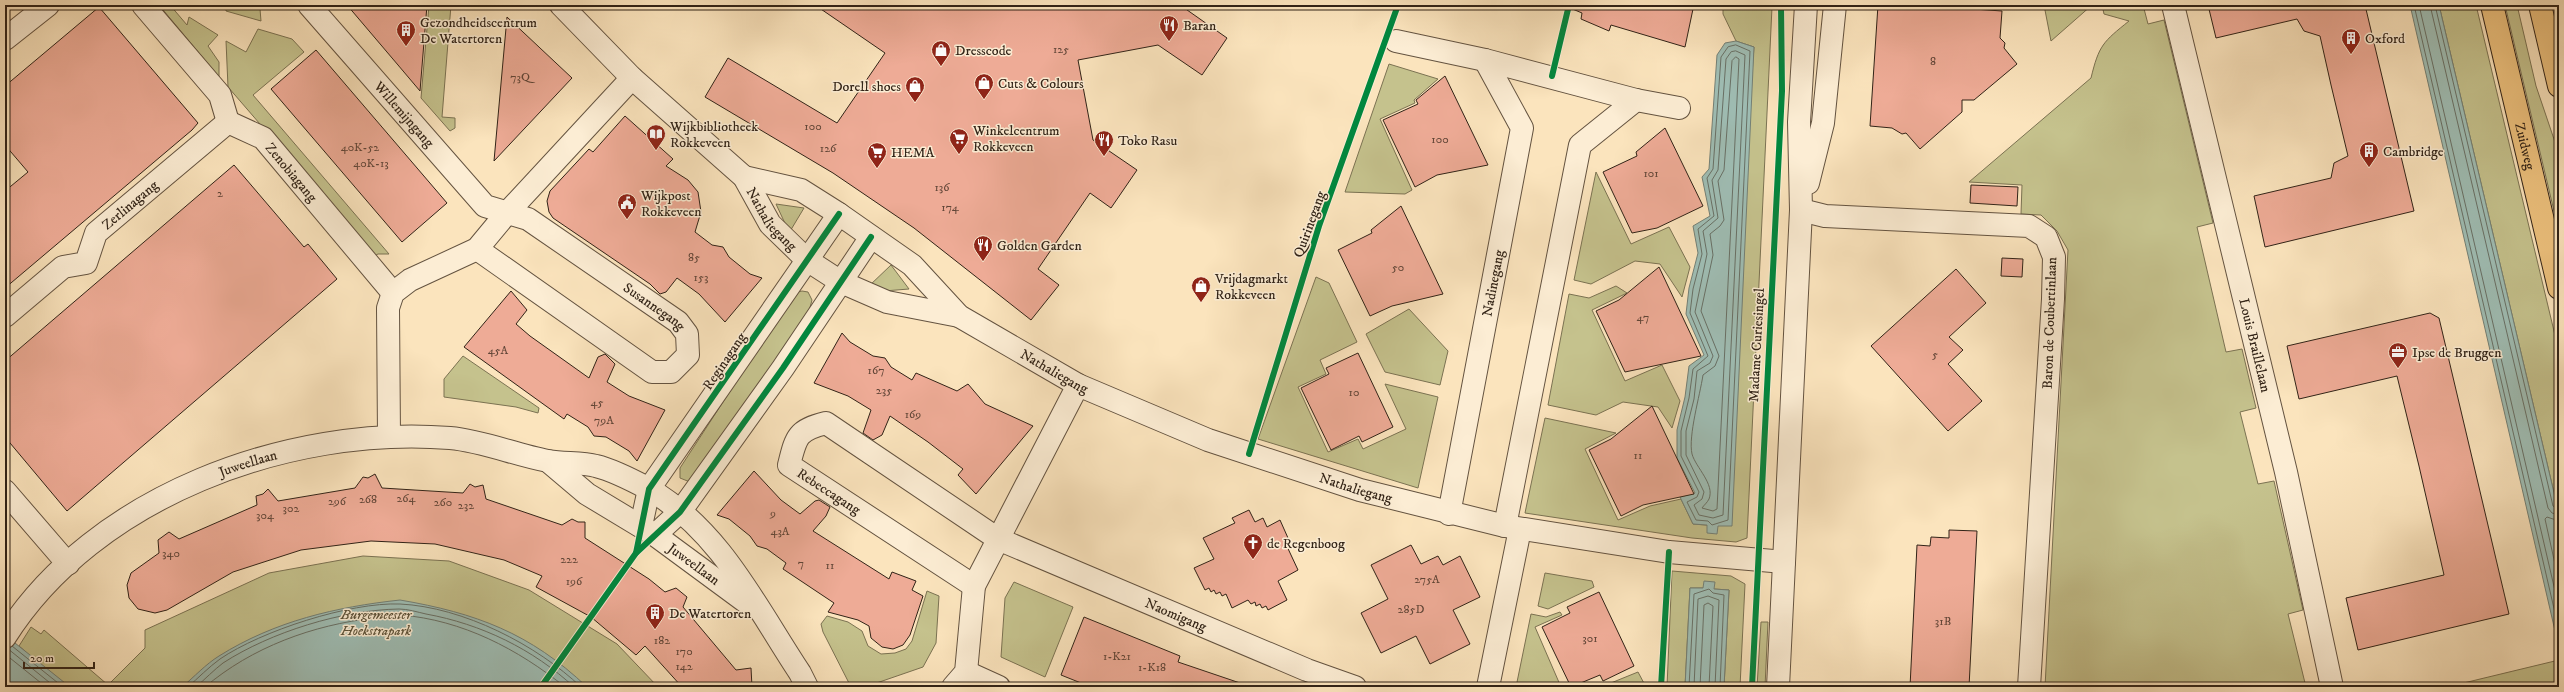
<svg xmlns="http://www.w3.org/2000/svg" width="2564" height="692" viewBox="0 0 2564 692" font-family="'IM FELL DW Pica',serif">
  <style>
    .green { fill: #c5c28d; stroke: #7b7252 }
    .water { fill: #9fbeb5; stroke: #738076 }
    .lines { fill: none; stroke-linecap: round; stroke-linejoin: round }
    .shore { stroke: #687066; stroke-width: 1 }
    .building { fill: #eeab96; stroke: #312317 }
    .minor-casing { stroke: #645340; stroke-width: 24 }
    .major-casing { stroke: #312317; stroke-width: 24 }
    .minor { stroke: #fcedd4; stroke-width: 22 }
    .major { stroke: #eec27e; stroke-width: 22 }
    .cycleway-casing { stroke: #fcedd4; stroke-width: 8 }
    .cycleway { stroke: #00873e; stroke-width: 6 }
    .labels { text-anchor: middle; stroke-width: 3; stroke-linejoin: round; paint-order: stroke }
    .number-label { font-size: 12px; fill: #604537 }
    .poi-label { font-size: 14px; fill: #312317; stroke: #fcedd4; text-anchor: start }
    .street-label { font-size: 14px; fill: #312317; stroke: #fcedd4 }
    .park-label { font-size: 14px; font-style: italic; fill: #5d533a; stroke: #fcedd4 }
  </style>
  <rect width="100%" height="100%" fill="#fbe4bd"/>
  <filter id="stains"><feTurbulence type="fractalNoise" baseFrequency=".005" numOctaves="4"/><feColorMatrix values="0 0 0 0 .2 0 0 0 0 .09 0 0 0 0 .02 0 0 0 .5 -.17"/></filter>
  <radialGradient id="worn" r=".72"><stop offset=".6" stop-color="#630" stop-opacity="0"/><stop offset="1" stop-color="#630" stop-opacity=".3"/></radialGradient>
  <!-- green -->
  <g class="green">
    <polygon points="159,5 170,5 187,25 189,17 218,35 208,46 219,62 219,77"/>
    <polygon points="226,5 264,5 260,9 261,21 226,11"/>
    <polygon points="429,5 451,5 442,117 455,118 455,128 450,131 421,98"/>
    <polygon points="1723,5 1772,7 1747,538 1736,542 1692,538 1525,513 1545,418 1616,433 1585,449 1618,520 1650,506 1681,499 1693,524 1718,526 1754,47 1736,41 1723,14"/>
    <polygon points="2044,5 2092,5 2051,41"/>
    <path d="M 2102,5 L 2143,5 L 2148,24 L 2164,20 L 2213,223 L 2197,227 L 2226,352 L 2242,349 L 2256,408 L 2240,412 L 2258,484 L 2274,481 L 2303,610 L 2288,614 L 2306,687 L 2045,687 L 2068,250 L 2057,231 L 2041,215 L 2021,214 L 2022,185 L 1969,182 L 2091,78 C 2099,45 2103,42 2129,21 L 2104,14 Z"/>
    <polygon points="2439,5 2476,5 2559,352 2559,514"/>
    <polygon points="2505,5 2517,5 2536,86 2559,154 2559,232"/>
    <polygon points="258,29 292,39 304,52 253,95 389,254 378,254 374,256 228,87 226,41 246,52"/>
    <polygon points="1389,64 1438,79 1414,100 1415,103 1380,119 1412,190 1405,194 1345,192"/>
    <polygon points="1596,172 1631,244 1669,227 1690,267 1682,297 1660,264 1635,261 1591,284 1574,280"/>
    <polygon points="776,204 804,208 789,233 789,232"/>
    <polygon points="891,265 909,289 884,291 869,286"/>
    <polygon points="1316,277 1329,283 1357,342 1320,360 1326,374 1298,387 1328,452 1358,439 1363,449 1406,429 1385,384 1438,397 1418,488 1258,439"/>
    <polygon points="1616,286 1627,293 1592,310 1625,381 1662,365 1680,401 1672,428 1658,407 1623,402 1596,415 1548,405 1569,294 1589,298"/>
    <polygon points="802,291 808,292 812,300 808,315 690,482 680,478 680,468 794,293"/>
    <polygon points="1409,309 1448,351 1440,385 1385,372 1366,334"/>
    <polygon points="463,356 539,408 538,413 516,407 444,397 444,379"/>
    <polygon points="363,556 449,561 529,590 617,644 658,687 5,687 5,679 26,652 19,646 31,627 41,634 44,630 108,685 145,648 145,630 269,573"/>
    <polygon points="1672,571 1731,576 1745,584 1740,687 1724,687 1729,590 1714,589 1705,581 1704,588 1690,588 1685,687 1667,687"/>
    <polygon points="1545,573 1592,581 1594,587 1548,609 1538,606"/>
    <polygon points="1014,582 1073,607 1045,677 1001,657 1005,598"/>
    <polygon points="927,591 939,596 936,643 923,667 865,687 851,687 823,632 821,624 827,616 848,622 862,631 868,646 881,654 895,653 906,649 912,641"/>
    <polygon points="1560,612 1562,615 1535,627 1561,687 1516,687 1531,614 1546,617"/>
    <polygon points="1761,622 1768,622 1765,687 1757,687"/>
    <polygon points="2559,660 2559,687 2447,687"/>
    <polygon points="1638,672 1646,687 1601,687"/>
  </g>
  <!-- water -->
  <g class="water">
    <polygon points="2410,5 2439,5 2559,514 2559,648"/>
    <polygon points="1736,41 1754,47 1732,526 1718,526 1717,534 1707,533 1707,525 1693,524 1680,497 1695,493 1677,458 1677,430 1685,397 1689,366 1704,355 1686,314 1689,288 1698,253 1693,226 1710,216 1702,177 1709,169 1717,55 1725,43"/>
    <polygon points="1704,581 1715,582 1714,589 1729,590 1724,687 1685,687 1690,588 1703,588"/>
    <path d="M 400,600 C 476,613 530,633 587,687 L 182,687 C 194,677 206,664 219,656 C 275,621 336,607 400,600 Z"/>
    <polygon points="5,635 70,687 5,687"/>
  </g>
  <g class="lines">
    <!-- shore -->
    <g class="shore">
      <polyline points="2414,5 2559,630"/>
      <polyline points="2419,5 2559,608"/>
      <polyline points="2430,5 2548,508 2552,513 2559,515"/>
      <polyline points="2435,5 2553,506 2559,510"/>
      <polygon points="1736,45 1750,51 1728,520 1712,525 1708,521 1696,520 1687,502 1697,497 1699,492 1681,456 1681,431 1689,398 1693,369 1708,356 1690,313 1693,289 1702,254 1698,229 1714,216 1707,178 1713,169 1721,57 1728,47"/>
      <polygon points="1736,51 1745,55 1723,515 1713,518 1699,515 1694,505 1702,499 1704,492 1686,455 1686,431 1694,399 1697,371 1710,363 1713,356 1695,312 1707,254 1703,231 1718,218 1712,180 1718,170 1726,59 1731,52"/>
      <path d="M 1736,57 L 1739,59 L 1717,509 L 1713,511 L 1702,508 C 1704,505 1707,503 1709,499 C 1715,484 1696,468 1692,454 C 1688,436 1700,395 1703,375 L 1715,366 L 1719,356 L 1701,311 L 1713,255 L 1710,234 L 1720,226 L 1724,220 L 1718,181 L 1724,170 L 1732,61 Z"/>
      <polyline points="2559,521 2547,517 2545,519 2559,582"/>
      <polyline points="12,646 63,687"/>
      <polyline points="7,648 55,687"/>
      <polyline points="5,654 46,687"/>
      <path d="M 188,687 C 198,678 209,667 220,659 C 261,631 350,602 400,604 C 463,607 537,645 581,687"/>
      <path d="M 196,687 C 205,679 214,670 223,663 C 271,632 342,610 399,609 C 408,609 417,612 426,614 C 481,624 533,649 574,687"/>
      <path d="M 205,687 C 252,647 313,625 374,618 C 382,617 392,615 401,615 C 462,620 518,649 565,687"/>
      <polyline points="1689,687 1694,594 1709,589 1713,593 1724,595 1720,687"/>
      <polyline points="1694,687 1698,599 1708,596 1719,600 1715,687"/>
      <polyline points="1700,687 1704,605 1708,603 1713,606 1709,687"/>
    </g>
  </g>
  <!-- building -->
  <g class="building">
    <polygon points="347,5 427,5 420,91 398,65"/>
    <polygon points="815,5 1180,5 1227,38 1202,75 1158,45 1078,60 1093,140 1137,170 1111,208 1090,193 1038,269 1059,285 1031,320 914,228 833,173 705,97 728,58 837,123 885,53"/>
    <polygon points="1563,5 1674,5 1693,9 1685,47 1611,25 1609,31 1581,19 1582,13"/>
    <polygon points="1878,5 1917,5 2002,11 2000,38 2005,43 2004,48 2017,64 1974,100 1962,100 1962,112 1920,149 1906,133 1902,134 1892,128 1870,126"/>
    <polygon points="2208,5 2365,5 2414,211 2265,247 2254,196 2331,178 2334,163 2348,156 2331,85 2320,36 2304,31 2297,19 2216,38"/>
    <polygon points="99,7 198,123 192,130 5,288 5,191 28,172 5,145 5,86"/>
    <polygon points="507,17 572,78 494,161"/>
    <polygon points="316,50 447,203 402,242 271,89"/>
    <polygon points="1445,76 1488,165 1437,175 1415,187 1383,120 1418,104 1416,100"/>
    <polygon points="625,116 673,159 666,166 688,180 698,192 701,212 695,232 712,245 723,247 729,257 750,274 762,278 725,322 699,294 677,278 666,292 660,294 650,284 553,218 549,212 547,201 550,191 589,149 593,152"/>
    <polygon points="1665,128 1703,206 1657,228 1632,233 1603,172 1637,156 1636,152"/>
    <polygon points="234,165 304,247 308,244 337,279 67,511 5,437 5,361"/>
    <polygon points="1971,185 2018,187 2017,206 1970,203"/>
    <polygon points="1401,206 1443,294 1392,306 1370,316 1338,250 1372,233 1371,230"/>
    <polygon points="2002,258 2023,259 2022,277 2001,276"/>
    <polygon points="1659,267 1701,356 1625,372 1596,311 1619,300"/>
    <polygon points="1956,269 1986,303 1949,337 1963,350 1948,364 1982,401 1948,431 1871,346"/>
    <polygon points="511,291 527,310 516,324 530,336 589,378 598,357 605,354 615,364 607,382 629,396 665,410 637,461 629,451 606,437 594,436 588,427 567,414 564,419 464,347"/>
    <polygon points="2430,313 2439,318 2509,614 2358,650 2346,598 2444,575 2419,466 2397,376 2299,399 2287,346"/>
    <polygon points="842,333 850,342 873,356 885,358 891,367 912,380 916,373 957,391 968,384 985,404 1033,426 976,494 958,475 963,469 928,442 890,416 882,435 873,440 863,433 871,410 848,396 814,383"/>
    <polygon points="1358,353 1393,427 1362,442 1359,436 1331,450 1301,388 1329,374 1326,368"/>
    <polygon points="1652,406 1694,494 1643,505 1621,516 1589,450 1611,439"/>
    <polygon points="754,471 781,500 800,514 815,501 819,500 830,507 826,516 813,531 889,579 892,572 916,581 912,590 923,596 910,635 903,645 893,649 882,647 871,638 869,626 858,620 828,612 834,603 783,569 786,563 767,549 757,546 750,536 729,519 717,515"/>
    <polygon points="375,474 382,488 463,493 470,484 475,487 483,485 486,499 562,525 572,519 578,522 585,522 585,538 649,579 665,592 676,588 687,597 683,607 736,670 751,668 752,687 682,687 645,646 636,655 591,617 536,587 542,576 504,560 435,544 371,541 301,550 233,572 167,610 155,613 138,609 129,598 127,585 131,573 159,553 158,540 169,532 179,539 257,505 256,496 263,494 268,489 278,501 355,488 363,477 368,478"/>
    <polygon points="1249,510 1255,522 1263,518 1267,527 1280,520 1288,538 1284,540 1298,570 1278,581 1287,600 1268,610 1266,606 1262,608 1260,604 1256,606 1255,602 1251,604 1248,600 1232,608 1226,594 1222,596 1220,592 1216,594 1214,590 1211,592 1209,588 1205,590 1194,568 1214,559 1203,538 1235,523 1232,518"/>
    <polygon points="1949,530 1977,531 1969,687 1910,687 1917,545 1930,546 1931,537 1949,538"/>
    <polygon points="1411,545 1421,564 1438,556 1443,565 1460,556 1480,597 1453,610 1470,644 1430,664 1416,636 1381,653 1361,613 1388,599 1371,565"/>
    <polygon points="1599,592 1634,666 1603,681 1600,675 1571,687 1542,627 1570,613 1567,607"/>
    <polygon points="1084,617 1180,656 1178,662 1243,684 1243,687 1091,687 1061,675"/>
  </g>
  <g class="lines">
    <defs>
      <g id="minor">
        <polyline points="143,5 220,95 228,122"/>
        <path id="s1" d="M 309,5 L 485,206 L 528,219 L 678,322 L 687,334 L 688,355 L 671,372 L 652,372 L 477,249"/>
        <path id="s2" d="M 561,5 L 632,78 L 744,177 L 770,224 L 807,260 L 841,282 L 887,302 L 959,316"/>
        <path id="s3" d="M 2173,5 L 2286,472 L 2332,687"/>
        <polyline points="5,39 48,5"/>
        <polyline points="1396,41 1485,60 1636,100 1679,108"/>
        <path id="s4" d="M 228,122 L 263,138 L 393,293"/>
        <path id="s5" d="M 744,177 L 801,190 L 839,214 L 912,265 L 959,316 L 1078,385 L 1208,440 L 1360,490 L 1505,526 L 1669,552 L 1784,562"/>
        <polyline points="1808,183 1823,123 1835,5"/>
        <polyline points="1801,210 1825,216 2029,226 2046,237 2054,257 2053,299 2029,687"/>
        <path id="s6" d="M 5,316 L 63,267 L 86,263 L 96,233 L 228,122"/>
        <polyline points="389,437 388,308 393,293 410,280 477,249 506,214 632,78"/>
        <path id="s7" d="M 548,461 L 587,494 L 655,535 L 750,605"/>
        <polyline points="5,491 68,564"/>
        <path id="s8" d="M 1449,514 L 1522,128 L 1485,60"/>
        <polyline points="641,526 649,489 839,214"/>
        <polyline points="1505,526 1580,145 1636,100"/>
        <polyline points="655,535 680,512 783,368 871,237"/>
        <path id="s9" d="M 974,586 L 789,465 C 796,437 797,430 826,423 L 998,539 L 1307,670 L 1355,687"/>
        <path id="s10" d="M 5,637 C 94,496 289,425 450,438 C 484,441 515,455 548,461 C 564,464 581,462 596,466 C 613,470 634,481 649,489 C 721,531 756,607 800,673 L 807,687"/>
        <polyline points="966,672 999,687"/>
        <polyline points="953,687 966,672 974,586 1078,385"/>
        <polyline points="1488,687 1520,529"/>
        <polyline points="1778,687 1801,210 1799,122 1806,5"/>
      </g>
      <g id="major">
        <path id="s11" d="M 2492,5 L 2559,288"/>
        <polyline points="2540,5 2559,86"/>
      </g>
    </defs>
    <!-- minor casing -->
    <use href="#minor" class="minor-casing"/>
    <!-- major casing -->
    <use href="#major" class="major-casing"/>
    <!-- minor -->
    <use href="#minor" class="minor"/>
    <!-- major -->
    <use href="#major" class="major"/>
    <defs>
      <g id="cycleway">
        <polyline points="1552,76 1569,5"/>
        <polyline points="1249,454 1319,226 1398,5"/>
        <polyline points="636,553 649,489 839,214"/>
        <polyline points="541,687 636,553 680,512 783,368 871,237"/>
        <polyline points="1661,687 1669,552"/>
        <polyline points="1752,687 1782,91 1781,5"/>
      </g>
    </defs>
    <!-- cycleway casing -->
    <use href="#cycleway" class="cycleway-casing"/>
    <!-- cycleway -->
    <use href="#cycleway" class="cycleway"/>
  </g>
  <!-- icons -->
  <defs>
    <symbol id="restaurant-pin" viewBox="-11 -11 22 30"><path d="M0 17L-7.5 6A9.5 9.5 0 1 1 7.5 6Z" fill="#8f2418" stroke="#fcedd4"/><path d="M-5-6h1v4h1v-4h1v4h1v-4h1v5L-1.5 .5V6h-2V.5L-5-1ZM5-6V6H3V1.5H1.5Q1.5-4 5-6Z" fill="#fff"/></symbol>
    <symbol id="building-pin" viewBox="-11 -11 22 30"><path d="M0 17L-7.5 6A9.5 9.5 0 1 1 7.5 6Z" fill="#8f2418" stroke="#fcedd4"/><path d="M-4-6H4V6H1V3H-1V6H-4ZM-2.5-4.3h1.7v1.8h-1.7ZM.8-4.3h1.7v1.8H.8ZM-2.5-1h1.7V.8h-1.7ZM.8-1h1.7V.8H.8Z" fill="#fff"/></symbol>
    <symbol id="shop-pin" viewBox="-11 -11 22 30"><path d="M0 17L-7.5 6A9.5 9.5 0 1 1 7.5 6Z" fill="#8f2418" stroke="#fcedd4"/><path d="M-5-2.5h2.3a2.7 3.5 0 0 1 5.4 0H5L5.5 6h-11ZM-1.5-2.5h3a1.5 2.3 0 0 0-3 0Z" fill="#fff"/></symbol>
    <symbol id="library-pin" viewBox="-11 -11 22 30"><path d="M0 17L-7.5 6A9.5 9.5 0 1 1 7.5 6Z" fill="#8f2418" stroke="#fcedd4"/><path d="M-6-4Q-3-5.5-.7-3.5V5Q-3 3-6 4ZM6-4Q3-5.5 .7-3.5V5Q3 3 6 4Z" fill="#fff"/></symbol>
    <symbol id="supermarket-pin" viewBox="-11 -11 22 30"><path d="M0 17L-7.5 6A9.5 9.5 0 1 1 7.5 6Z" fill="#8f2418" stroke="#fcedd4"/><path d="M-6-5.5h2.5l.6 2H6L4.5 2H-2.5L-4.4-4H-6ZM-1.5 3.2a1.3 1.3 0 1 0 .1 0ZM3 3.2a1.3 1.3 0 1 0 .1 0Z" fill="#fff"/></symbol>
    <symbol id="civic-pin" viewBox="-11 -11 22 30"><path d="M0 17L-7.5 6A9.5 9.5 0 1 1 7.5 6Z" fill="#8f2418" stroke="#fcedd4"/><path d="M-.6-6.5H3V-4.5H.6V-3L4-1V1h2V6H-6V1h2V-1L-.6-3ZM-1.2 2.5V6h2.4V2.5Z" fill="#fff"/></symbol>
    <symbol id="office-pin" viewBox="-11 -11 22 30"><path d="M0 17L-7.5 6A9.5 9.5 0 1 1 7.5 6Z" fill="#8f2418" stroke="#fcedd4"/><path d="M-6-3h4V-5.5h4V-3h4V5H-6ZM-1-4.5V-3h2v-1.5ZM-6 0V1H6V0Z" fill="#fff"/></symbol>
    <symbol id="church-pin" viewBox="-11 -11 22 30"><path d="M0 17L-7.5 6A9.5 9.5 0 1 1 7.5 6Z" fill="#8f2418" stroke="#fcedd4"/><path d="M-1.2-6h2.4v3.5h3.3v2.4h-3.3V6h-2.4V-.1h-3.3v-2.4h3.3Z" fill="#fff"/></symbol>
  </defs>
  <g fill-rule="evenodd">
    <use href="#restaurant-pin" x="1158" y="14" width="22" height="30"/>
    <use href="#building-pin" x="395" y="19" width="22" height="30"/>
    <use href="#building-pin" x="2340" y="27" width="22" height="30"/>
    <use href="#shop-pin" x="930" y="39" width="22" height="30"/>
    <use href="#shop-pin" x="973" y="72" width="22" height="30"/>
    <use href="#shop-pin" x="904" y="75" width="22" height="30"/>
    <use href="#library-pin" x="645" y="123" width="22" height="30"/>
    <use href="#supermarket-pin" x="948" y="127" width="22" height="30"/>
    <use href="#restaurant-pin" x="1093" y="129" width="22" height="30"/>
    <use href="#building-pin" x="2358" y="140" width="22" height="30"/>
    <use href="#supermarket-pin" x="866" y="141" width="22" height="30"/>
    <use href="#civic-pin" x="616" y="192" width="22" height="30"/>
    <use href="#restaurant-pin" x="972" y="234" width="22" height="30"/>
    <use href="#shop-pin" x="1190" y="275" width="22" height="30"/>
    <use href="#office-pin" x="2387" y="341" width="22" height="30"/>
    <use href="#church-pin" x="1242" y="532" width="22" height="30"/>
    <use href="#building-pin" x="644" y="602" width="22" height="30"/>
  </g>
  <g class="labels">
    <!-- number labels -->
    <g class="number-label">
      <text x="1061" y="53">125</text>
      <text x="1933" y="65">8</text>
      <text x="520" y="81">73Q</text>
      <text x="813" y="130">100</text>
      <text x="1440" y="143">100</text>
      <text x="360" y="151">40K-52</text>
      <text x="828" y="152">126</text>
      <text x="371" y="167">40K-13</text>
      <text x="1651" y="177">101</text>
      <text x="942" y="191">136</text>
      <text x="220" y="197">2</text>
      <text x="950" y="211">174</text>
      <text x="694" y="261">85</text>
      <text x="1398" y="271">50</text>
      <text x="701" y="281">153</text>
      <text x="1643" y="321">47</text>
      <text x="498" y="354">45A</text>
      <text x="1935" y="358">5</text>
      <text x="876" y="374">167</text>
      <text x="884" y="394">235</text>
      <text x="1354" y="396">10</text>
      <text x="597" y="406">45</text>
      <text x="913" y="418">169</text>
      <text x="604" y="424">79A</text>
      <text x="1638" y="459">11</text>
      <text x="406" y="502">264</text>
      <text x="368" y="503">268</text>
      <text x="337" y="505">296</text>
      <text x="443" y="506">260</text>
      <text x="466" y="509">232</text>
      <text x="291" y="512">302</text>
      <text x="773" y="517">9</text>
      <text x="265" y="519">304</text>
      <text x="780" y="535">43A</text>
      <text x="171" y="557">340</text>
      <text x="569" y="563">222</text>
      <text x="801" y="567">7</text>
      <text x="830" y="569">11</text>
      <text x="1427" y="583">275A</text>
      <text x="574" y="585">196</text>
      <text x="1411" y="613">285D</text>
      <text x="1943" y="625">31B</text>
      <text x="1590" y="642">301</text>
      <text x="662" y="644">182</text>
      <text x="684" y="655">170</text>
      <text x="1117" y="660">1-K21</text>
      <text x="684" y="670">142</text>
      <text x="1152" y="671">1-K18</text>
    </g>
    <!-- poi labels -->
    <g class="poi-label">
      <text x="420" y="27">Gezondheidscentrum<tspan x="420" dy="16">De Watertoren</tspan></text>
      <text x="1183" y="30">Baran</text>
      <text x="2365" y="43">Oxford</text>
      <text x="955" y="55">Dresscode</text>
      <text x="998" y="88">Cuts &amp; Colours</text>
      <text x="901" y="91" text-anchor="end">Dorell shoes</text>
      <text x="670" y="131">Wijkbibliotheek<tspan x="670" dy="16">Rokkeveen</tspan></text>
      <text x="973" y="135">Winkelcentrum<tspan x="973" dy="16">Rokkeveen</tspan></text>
      <text x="1118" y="145">Toko Rasu</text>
      <text x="2383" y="156">Cambridge</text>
      <text x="891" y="157">HEMA</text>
      <text x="641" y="200">Wijkpost<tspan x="641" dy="16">Rokkeveen</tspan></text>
      <text x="997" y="250">Golden Garden</text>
      <text x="1215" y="283">Vrijdagmarkt<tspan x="1215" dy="16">Rokkeveen</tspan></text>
      <text x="2412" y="357">Ipse de Bruggen</text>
      <text x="1267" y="548">de Regenboog</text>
      <text x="669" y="618">De Watertoren</text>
    </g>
    <!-- street labels -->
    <g class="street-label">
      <text dy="5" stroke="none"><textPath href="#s1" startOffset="145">Willemijngang</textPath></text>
      <text dy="5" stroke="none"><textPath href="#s11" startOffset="145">Zuidweg</textPath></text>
      <text dy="5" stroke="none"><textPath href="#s4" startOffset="83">Zenobiagang</textPath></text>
      <text dy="5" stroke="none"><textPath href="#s6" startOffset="175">Zerlinagang</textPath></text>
      <text dy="5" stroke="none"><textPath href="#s2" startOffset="302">Nathaliegang</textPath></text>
      <text transform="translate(1309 224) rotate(-70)" y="5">Quirinegang</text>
      <text dy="5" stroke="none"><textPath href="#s8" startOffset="235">Nadinegang</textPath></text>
      <text dy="5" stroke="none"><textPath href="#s1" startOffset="466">Susannegang</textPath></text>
      <text transform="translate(2049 323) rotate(-88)" y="5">Baron de Coubertinlaan</text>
      <text transform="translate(1756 345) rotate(-87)" y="5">Madame Curiesingel</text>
      <text dy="5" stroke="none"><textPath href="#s3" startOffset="350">Louis Braillelaan</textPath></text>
      <text transform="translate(724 361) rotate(-56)" y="5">Reginagang</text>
      <text dy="5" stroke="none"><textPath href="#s5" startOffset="372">Nathaliegang</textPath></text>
      <text dy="5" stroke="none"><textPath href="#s10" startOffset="305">Juweellaan</textPath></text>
      <text dy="5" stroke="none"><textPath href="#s5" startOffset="696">Nathaliegang</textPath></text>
      <text transform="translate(829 491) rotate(33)" y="5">Rebeccagang</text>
      <text dy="5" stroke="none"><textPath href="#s7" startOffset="179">Juweellaan</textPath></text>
      <text dy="5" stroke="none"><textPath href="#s9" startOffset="683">Naomigang</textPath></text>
    </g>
    <!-- park labels -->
    <g class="park-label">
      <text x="376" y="619">Burgemeester<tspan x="376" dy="16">Hoekstrapark</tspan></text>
    </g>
  </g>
  <!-- margin -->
  <rect width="2564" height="692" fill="none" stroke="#fbe4bd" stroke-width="20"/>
  <rect x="6" y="6" width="2552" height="680" fill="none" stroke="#312317" stroke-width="2"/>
  <rect x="10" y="10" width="2544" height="672" fill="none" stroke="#312317"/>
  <!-- scale -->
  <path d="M24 662v6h70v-6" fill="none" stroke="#312317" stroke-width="2"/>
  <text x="30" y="662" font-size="12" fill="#312317" stroke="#fcedd4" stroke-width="3" paint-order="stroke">20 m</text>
  <rect width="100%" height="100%" filter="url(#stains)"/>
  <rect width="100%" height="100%" fill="url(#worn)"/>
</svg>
